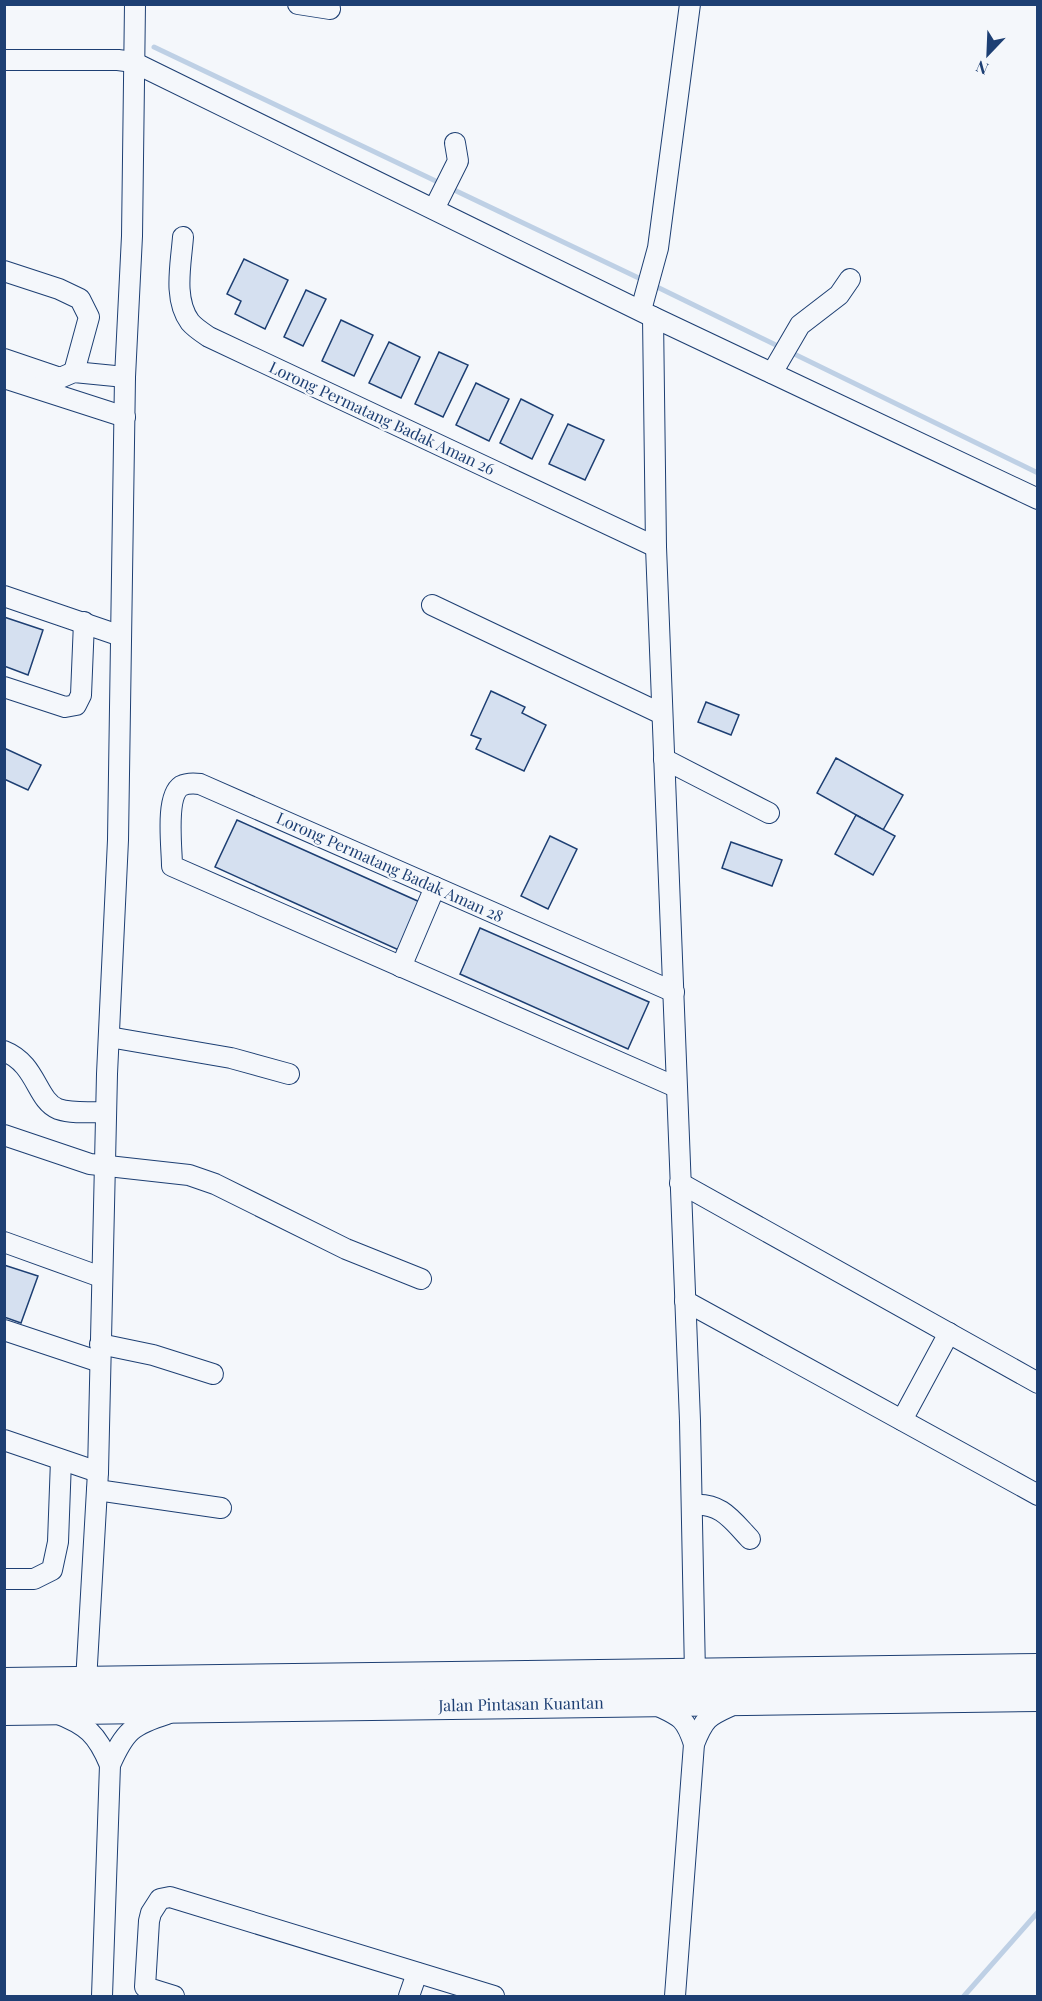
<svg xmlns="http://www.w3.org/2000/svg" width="1042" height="2001" viewBox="0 0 1042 2001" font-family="'Playfair Display',serif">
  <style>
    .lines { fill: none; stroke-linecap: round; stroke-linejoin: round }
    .stream { stroke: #bed0e5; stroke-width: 5 }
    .building { fill: #d5e0f0; stroke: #1d3f73; stroke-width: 1.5 }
    .minor-casing { stroke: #1d3f73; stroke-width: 22 }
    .highway-casing { stroke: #1d3f73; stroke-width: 32 }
    .minor { stroke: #f4f7fb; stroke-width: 20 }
    .highway { stroke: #f4f7fb; stroke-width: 30 }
    .labels { text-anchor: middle; stroke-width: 4.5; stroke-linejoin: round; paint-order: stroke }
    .street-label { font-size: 16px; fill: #1d3f73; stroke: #f4f7fb }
  </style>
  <rect width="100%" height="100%" fill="#f4f7fb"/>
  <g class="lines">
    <!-- stream -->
    <g class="stream">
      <polyline points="154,47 442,184"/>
      <polyline points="450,188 645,281"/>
      <polyline points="653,285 1038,473"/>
      <polyline points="964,1996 1038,1912"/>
    </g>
  </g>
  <!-- building -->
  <g class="building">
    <polygon points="244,259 288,280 265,329 235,314 241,301 227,294"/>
    <polygon points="306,290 326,299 303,346 284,337"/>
    <polygon points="341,320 373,335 354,376 322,361"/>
    <polygon points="389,342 420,357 401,398 369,383"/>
    <polygon points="439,352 468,365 443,417 415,404"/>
    <polygon points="476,383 509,399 489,441 456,425"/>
    <polygon points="521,399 553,415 532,459 500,443"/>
    <polygon points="568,424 604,440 585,480 549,464"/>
    <polygon points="4,617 43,630 28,675 4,666"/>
    <polygon points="491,691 525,707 522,713 546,725 524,771 476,749 481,739 471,735"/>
    <polygon points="706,702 739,715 731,735 698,722"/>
    <polygon points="4,748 41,765 28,790 4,779"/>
    <polygon points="836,758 903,795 883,830 817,793"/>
    <polygon points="856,815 895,836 873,875 835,854"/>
    <polygon points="237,820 422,903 401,951 215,867"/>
    <polygon points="550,836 577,849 548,909 521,896"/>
    <polygon points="731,842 782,860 772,886 722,868"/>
    <polygon points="480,928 649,1002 628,1049 460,974"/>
    <polygon points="4,1265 38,1276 21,1323 4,1317"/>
  </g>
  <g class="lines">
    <defs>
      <g id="minor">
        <polyline points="298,4 330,9"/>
        <polyline points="4,60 118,60 133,62 653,317 1038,499"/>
        <polyline points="434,209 458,161 455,143"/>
        <path d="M 183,237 C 181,264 173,299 190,322 C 195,328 203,333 209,337 L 656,547"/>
        <polyline points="4,271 59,289 80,299 89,317 74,372"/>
        <polyline points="641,310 658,248 690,4"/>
        <polyline points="653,317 656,547 690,1421 695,1674"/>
        <polyline points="4,359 60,378 74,372 125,377"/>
        <polyline points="772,373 800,325 839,295 850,279"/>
        <polyline points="4,378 125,417"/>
        <polyline points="4,596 121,636"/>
        <polyline points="432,605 662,714"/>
        <polyline points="4,687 65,707 76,705 81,695 84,622"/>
        <polyline points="664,759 769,813"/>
        <polyline points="401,967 435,887"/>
        <path d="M 674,992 L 200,784 C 193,783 187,783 181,786 C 165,797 172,848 172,866 L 676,1087"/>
        <polyline points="109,1037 231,1058 289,1074"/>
        <path d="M 4,1051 C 37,1064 36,1100 58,1109 C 73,1114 91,1112 106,1112"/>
        <polyline points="4,1135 90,1164 189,1175 215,1184 346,1249 421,1279"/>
        <polyline points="680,1183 1038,1383"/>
        <polyline points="4,1242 101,1277"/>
        <polyline points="685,1301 1038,1495"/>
        <polyline points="4,1330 100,1362"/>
        <polyline points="100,1344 153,1355 213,1374"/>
        <polyline points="902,1420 949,1333"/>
        <polyline points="4,1440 98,1472"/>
        <polyline points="97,1490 221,1508"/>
        <path d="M 692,1505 C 721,1502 732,1520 750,1539"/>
        <polyline points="4,1579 34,1579 52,1570 58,1542 61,1460"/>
        <polyline points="86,1682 98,1472 107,1074 118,840 125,377 132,236 135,4"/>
        <path d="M 654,1704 C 679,1716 685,1716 694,1744"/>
        <path d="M 56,1713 C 87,1725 97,1734 110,1765"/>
        <path d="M 102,1996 L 110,1765 C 125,1731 132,1725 167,1714"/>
        <polyline points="174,1996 145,1987 149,1921 151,1913 160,1899 170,1897 494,1996"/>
        <polyline points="409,1996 417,1973"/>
        <path d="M 675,1996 L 694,1744 C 705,1716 709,1716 735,1704"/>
      </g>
      <g id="highway">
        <polyline points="4,1683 1038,1669"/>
        <polyline points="4,1710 1038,1696"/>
      </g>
    </defs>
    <!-- minor casing -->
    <use href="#minor" class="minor-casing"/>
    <!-- highway casing -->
    <use href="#highway" class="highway-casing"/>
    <!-- minor -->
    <use href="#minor" class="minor"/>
    <!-- highway -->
    <use href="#highway" class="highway"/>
  </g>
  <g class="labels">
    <!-- street labels -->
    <g class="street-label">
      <text transform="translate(382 418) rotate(25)" y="6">Lorong Permatang Badak Aman 26</text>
      <text transform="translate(390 867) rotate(24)" y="6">Lorong Permatang Badak Aman 28</text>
      <text transform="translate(521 1704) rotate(-1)" y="6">Jalan Pintasan Kuantan</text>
    </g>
  </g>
  <!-- border -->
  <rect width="1042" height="2001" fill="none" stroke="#1d3f73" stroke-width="12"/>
  <!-- north arrow -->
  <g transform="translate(988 54) rotate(203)" stroke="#f4f7fb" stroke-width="4.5" paint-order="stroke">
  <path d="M0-4.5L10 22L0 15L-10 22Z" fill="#1d3f73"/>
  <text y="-9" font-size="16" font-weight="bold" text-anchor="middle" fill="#1d3f73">N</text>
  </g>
</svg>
